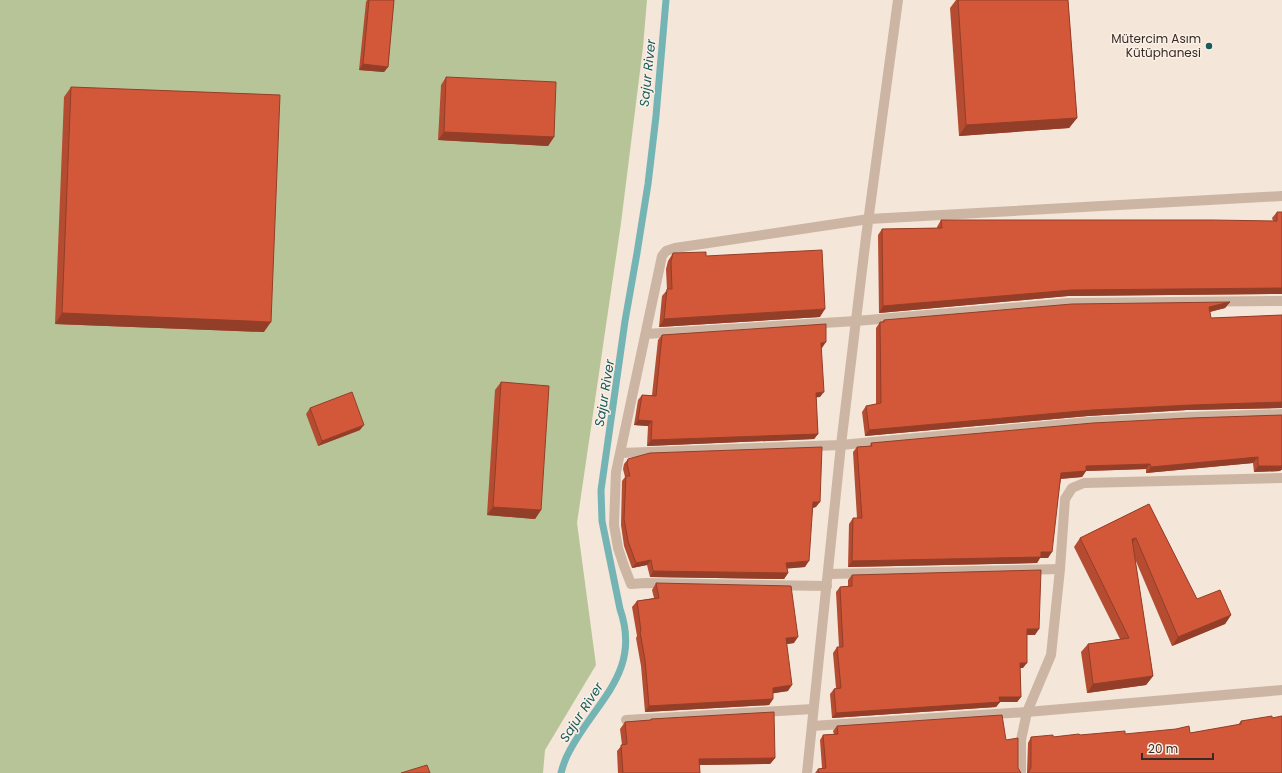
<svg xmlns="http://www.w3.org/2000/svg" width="1282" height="773" viewBox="0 0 1282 773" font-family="Poppins,sans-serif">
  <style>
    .green { fill: #b7c497 }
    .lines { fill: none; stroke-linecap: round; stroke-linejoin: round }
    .stream { stroke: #75b4b4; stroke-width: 7 }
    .minor { stroke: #cdb5a4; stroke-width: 10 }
    .tertiary { stroke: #cdb5a4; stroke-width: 10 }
    .wall { fill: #b54c31 }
    .shaded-wall { fill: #933e28 }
    .building { fill: #d25839; stroke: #933e28 }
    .poi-dot { fill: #175b5d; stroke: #fbf0e6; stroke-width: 1.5 }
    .labels { text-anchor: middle; stroke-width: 3; stroke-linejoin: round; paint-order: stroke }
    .poi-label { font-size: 12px; fill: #382b26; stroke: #fbf0e6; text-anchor: end }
    .water-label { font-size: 13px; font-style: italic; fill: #175b5d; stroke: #fbf0e6 }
  </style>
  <rect width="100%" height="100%" fill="#f4e6d9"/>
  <!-- green -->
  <polygon class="green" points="0,0 647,0 643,47 621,223 577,523 596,665 545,750 543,773 0,773"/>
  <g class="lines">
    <!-- stream -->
    <path class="stream" d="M 561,773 C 563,765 566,757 570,750 C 596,701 642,672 620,609 L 602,521 L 601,490 L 625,321 L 637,253 L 648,184 L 656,116 L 666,0"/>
    <!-- minor -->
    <g class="minor">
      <polyline points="646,334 856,321 1068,303 1282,301"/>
      <polyline points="621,453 841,445 1088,422 1187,417 1282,414"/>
      <polyline points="828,574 1060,569"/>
      <polyline points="827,586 646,583 631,584 624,566 618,548 614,525 616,472 662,256 666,251 675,248 869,219 1282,196"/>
      <polyline points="626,720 813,709"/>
      <polyline points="812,726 1027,712 1282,690"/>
      <polyline points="1021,773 1021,740 1027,712 1051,655 1060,569 1065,499 1072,488 1084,483 1282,478"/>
    </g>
    <!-- tertiary -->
    <polyline class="tertiary" points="807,773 841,445 866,237 898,0"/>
  </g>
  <!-- wall -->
  <g class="wall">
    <polygon points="367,0 394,0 388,67 384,72 359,70 366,2"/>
    <polygon points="956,0 1068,0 1077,118 1069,128 959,136 950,8"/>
    <polygon points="446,77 554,137 548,146 438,140 441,85"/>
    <polygon points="71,87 264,332 55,324 64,97"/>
    <polygon points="1277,212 1282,294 1068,296 879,313 878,235 882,229 937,228 937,227 941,220 1273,221 1272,218"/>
    <polygon points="673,253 706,256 820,317 659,327 662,296 667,290 666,269 668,261"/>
    <polygon points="1230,302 1225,308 1210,312 1211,318 1282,315 1282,408 1187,410 1088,416 865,436 862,412 866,406 876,404 876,328 880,322 882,322 884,320"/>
    <polygon points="662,335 822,348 821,348 820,397 816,397 818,434 814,439 647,446 648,426 634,425 638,400 642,395 652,395 658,340"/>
    <polygon points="501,382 541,510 535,519 487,515 495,390"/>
    <polygon points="310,408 360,430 318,446 306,414"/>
    <polygon points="1282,415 1282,470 1281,470 1280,471 1254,472 1253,463 1146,473 1146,469 1086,471 1082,477 1061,479 1048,558 1040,558 1037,563 848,567 849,524 853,518 857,518 853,452 857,447 870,446 871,443"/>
    <polygon points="628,459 816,507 813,508 805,567 787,568 788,573 784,579 650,577 647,565 632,568 624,546 621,525 622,481 625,477 623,469 624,464"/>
    <polygon points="1149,504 1197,599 1231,615 1225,624 1172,646 1135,559 1153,676 1146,685 1087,693 1081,652 1088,644 1120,639 1074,547 1080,538"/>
    <polygon points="852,575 1035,635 1027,635 1023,668 1020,668 1021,697 1017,702 1000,702 996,707 832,718 830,694 834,689 836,688 833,653 837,647 839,647 836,592 840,587 848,586 848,580"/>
    <polygon points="656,583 794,643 786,644 788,691 773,693 773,699 769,705 645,712 641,666 636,638 637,636 632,607 637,601 654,598 652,590"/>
    <polygon points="1272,718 1282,773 1027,773 1028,743 1031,737 1053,737 1080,735 1190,733 1238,725 1241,721"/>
    <polygon points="651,719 775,758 770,764 699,765 700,773 618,773 617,751 622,745 620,729 625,722 650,720"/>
    <polygon points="837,726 1006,740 1018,768 1021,773 815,773 818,769 822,768 820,740 823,735 834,734 833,731"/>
  </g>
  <!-- shaded-wall -->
  <g class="shaded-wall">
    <polygon points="363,64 388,67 384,72 359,70"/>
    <polygon points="1077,118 1069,128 959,136 966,125"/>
    <polygon points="444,132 554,137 548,146 438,140"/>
    <polygon points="1282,288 1282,294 1068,296 879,313 883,306 1072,290"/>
    <polygon points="1230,302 1225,308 1205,313 1209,307"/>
    <polygon points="825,309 820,317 659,327 664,319"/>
    <polygon points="62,313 271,322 264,332 55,324"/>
    <polygon points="826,342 822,348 817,348 821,343"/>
    <polygon points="824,392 820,397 812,398 816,393"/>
    <polygon points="1282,402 1282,408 1187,410 1088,416 865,436 869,430 1092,410 1191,405"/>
    <polygon points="638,420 652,421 648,426 634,425"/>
    <polygon points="364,425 360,430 318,446 322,441"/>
    <polygon points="818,434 814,439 647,446 651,440"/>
    <polygon points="1258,457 1253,463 1146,473 1151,467"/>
    <polygon points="1150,464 1146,469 1086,471 1082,477 1057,479 1061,473 1086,466"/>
    <polygon points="1258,466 1282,466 1282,470 1281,470 1280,471 1254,472"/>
    <polygon points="813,502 820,502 816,507 809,508"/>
    <polygon points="493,507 541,510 535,519 487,515"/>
    <polygon points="1136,538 1130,547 1132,539"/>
    <polygon points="1041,552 1052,552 1048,558 1040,558 1037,563 848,567 852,561"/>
    <polygon points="651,560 647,565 632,568 636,563"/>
    <polygon points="809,561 805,567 783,569 786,563"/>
    <polygon points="653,571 788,573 784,579 650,577"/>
    <polygon points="1231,615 1225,624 1172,646 1178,637"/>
    <polygon points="1027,629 1039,629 1035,635 1023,635"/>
    <polygon points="798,637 794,643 781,645 786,638"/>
    <polygon points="1020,663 1027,663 1023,668 1016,668"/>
    <polygon points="1153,676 1146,685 1087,693 1093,684"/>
    <polygon points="792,685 788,691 769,694 773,688"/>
    <polygon points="999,697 1021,697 1017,702 1000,702 996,707 832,718 836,713"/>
    <polygon points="773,699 769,705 645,712 649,706"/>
    <polygon points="775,758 770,764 695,765 699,759"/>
  </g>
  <!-- building -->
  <g class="building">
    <polygon points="369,0 394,0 388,67 363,64"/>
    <polygon points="958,0 1068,0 1077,118 966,125"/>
    <polygon points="446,77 556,82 554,137 444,132"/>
    <polygon points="71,87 280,95 271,322 62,313"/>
    <polygon points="1277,212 1282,212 1282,288 1072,290 883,306 882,229 942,228 941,220 1211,220 1277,221"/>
    <polygon points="822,250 825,309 664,319 667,289 672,289 671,262 673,253 706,252 706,256"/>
    <polygon points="1230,302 1209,307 1211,318 1282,315 1282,402 1191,405 1092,410 869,430 866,406 881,403 880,322 884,322 884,320 1072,304"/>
    <polygon points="826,324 826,342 821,343 824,392 816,393 818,434 651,440 652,421 638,420 642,395 656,396 662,335"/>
    <polygon points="501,382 549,386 541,510 493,507"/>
    <polygon points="352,392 364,425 322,441 310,408"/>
    <polygon points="1282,415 1282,466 1258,466 1258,457 1151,467 1150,464 1086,466 1086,471 1061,473 1052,552 1041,552 1041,557 852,561 853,518 862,518 857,447 872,446 871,443 1093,423 1191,418"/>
    <polygon points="822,447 820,502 813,502 809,561 786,563 788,573 653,571 651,560 636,563 628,541 624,519 626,476 630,476 627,464 628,459 650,453"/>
    <polygon points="1149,504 1197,599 1220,590 1231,615 1178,637 1136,538 1132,539 1153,676 1093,684 1088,644 1129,638 1080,538"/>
    <polygon points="1041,570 1039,629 1027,629 1027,663 1020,663 1021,697 999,697 1000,702 836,713 834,689 841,688 837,647 843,647 840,587 852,586 852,575"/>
    <polygon points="656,583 791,586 798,637 786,638 792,685 773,688 773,699 649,706 645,660 640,632 641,631 637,601 659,598"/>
    <polygon points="774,712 775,758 699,759 700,773 623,773 621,745 627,744 625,722 651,720 651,719"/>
    <polygon points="1002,715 1006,740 1018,738 1018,768 1021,773 819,773 818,769 826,768 823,735 838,734 837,726"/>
    <polygon points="1272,716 1272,718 1282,716 1282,773 1028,773 1031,768 1031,737 1053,735 1053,737 1079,734 1080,735 1125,731 1125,734 1176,729 1189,726 1190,733 1241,724 1241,721"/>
    <polygon points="427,765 430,773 401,773"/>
  </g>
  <!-- markers -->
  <circle class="poi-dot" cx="1209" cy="46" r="4"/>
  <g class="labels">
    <!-- poi labels -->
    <g class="poi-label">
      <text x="1201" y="43">Mütercim Asım<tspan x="1201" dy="14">Kütüphanesi</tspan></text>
    </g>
    <!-- water labels -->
    <g class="water-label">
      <text transform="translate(647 73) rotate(-84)" y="5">Sajur River</text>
      <text transform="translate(604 393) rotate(-81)" y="5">Sajur River</text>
      <text transform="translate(581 712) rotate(-57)" y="5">Sajur River</text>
    </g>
  </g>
  <!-- scale -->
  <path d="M1142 753v6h71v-6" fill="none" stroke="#382b26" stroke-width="2"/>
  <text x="1148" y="753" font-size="12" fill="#382b26" stroke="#fbf0e6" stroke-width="3" paint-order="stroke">20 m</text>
</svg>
